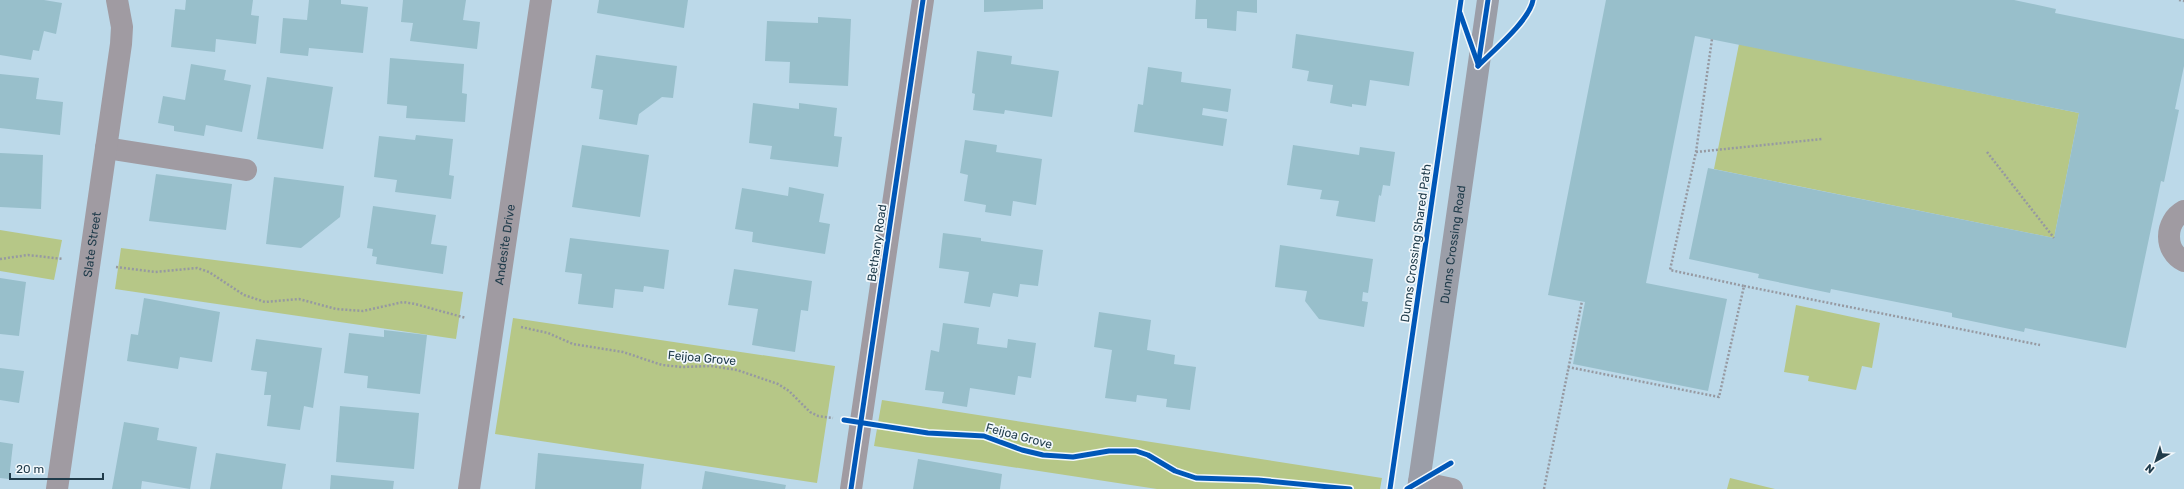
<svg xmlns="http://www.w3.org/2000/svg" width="2184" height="489" viewBox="0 0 2184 489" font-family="Rubik,sans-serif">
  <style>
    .green { fill: #b6c787 }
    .building { fill: #98bfcb }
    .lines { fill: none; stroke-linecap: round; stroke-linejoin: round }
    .path { stroke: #9699a1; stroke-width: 2.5; stroke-dasharray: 2 2; stroke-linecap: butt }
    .minor { stroke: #a09ba2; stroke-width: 22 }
    .major { stroke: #9b9ea8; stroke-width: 22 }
    .cycleway-casing { stroke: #f2f8fc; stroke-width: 8 }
    .cycleway { stroke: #0057b8; stroke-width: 5 }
    .labels { text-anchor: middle; stroke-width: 3.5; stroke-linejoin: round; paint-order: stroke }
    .street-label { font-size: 12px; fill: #203c4b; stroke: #f2f8fc }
  </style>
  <rect width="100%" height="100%" fill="#bcd9e9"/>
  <!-- green -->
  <g class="green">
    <polygon points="1739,44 2079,113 2054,238 1714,169"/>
    <polygon points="0,230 62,240 54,280 0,271"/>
    <polygon points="121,248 463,292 456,339 115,289"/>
    <polygon points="1796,305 1880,323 1872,368 1862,366 1856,390 1808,381 1809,376 1784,372"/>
    <polygon points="513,318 835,366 817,483 495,434"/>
    <polygon points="882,400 1382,478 1380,489 1157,489 874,446"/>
    <polygon points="1730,478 1775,489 1727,489"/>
  </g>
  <!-- building -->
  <g class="building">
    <polygon points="0,0 44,0 62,3 56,34 44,31 39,51 33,50 31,60 0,55"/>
    <polygon points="186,0 253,0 251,15 259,16 256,44 216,39 215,52 171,47 175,9 185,10"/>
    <polygon points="309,0 341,0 341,4 368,7 363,53 309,48 308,56 280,53 283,18 307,20"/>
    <polygon points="403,0 466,0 463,20 480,22 477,49 410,41 413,23 401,22"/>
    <polygon points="599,0 688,0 684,28 597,13"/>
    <polygon points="984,0 1043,0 1043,9 984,12"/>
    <polygon points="1196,0 1257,0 1257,13 1237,11 1236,31 1207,28 1207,19 1195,19"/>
    <polygon points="1606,0 2014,0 2056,9 2055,13 2184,39 2184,66 2175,109 2179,110 2164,182 2161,181 2126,348 2025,328 2024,332 1952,317 1952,313 1831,289 1830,293 1758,278 1759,274 1689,259 1708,168 2054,238 2079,113 1695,36 1646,283 1727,299 1708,391 1573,364 1585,302 1548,295"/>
    <polygon points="818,17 851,19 848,86 789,83 790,62 765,61 767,21 818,23"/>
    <polygon points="1296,34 1414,52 1409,86 1370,80 1366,106 1352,104 1352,107 1330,103 1333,85 1307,81 1309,71 1292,68"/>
    <polygon points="977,51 1012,56 1011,64 1059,71 1052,117 1005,110 1004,114 973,110 975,94 972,93"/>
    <polygon points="596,55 677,66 673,98 662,97 639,114 637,125 599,119 603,90 591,88"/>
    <polygon points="390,58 464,64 462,93 467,94 465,122 406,118 407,106 387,104"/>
    <polygon points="191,64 226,70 224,80 251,85 242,132 206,125 204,136 174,131 174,126 158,123 163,96 185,100"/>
    <polygon points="1148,67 1182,72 1181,82 1231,89 1228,112 1203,108 1202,115 1227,119 1223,146 1134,132 1138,104 1143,105"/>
    <polygon points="0,74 39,78 36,99 63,102 60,135 0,128"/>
    <polygon points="267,77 333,87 323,149 257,139"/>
    <polygon points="753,103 799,109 799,103 837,108 834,136 842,137 838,167 770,159 772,146 749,143"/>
    <polygon points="416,135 453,139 449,175 454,176 451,199 395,192 397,180 374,177 379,136 415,140"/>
    <polygon points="965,140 997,145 996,152 1042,159 1036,205 1013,201 1011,216 985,212 986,205 964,201 968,175 960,173"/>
    <polygon points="582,145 649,155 640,217 572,207"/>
    <polygon points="1293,145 1359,155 1360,147 1395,152 1390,186 1383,185 1381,196 1379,195 1375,222 1336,216 1339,201 1320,199 1322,190 1287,185"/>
    <polygon points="0,153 43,155 41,209 0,207"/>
    <polygon points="156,174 232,184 226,230 149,221"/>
    <polygon points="274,177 344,186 340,217 301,248 266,244"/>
    <polygon points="789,187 824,194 819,222 830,224 825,254 752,242 753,232 735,229 742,188 788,196"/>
    <polygon points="373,206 436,215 431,244 447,246 443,274 376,264 377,257 372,256 373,249 367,248"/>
    <polygon points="943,233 981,238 981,241 1043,250 1038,286 1020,284 1018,297 993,293 990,307 964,303 969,272 939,268"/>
    <polygon points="570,238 669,250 664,289 644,286 643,292 615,289 613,308 578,304 582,274 565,272"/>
    <polygon points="1280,245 1373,259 1368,293 1363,292 1362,301 1368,302 1364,327 1319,319 1305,301 1307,291 1275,287"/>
    <polygon points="734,269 812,281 808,311 801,310 795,352 752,345 758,309 728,305"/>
    <polygon points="0,278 26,282 19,336 0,334"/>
    <polygon points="144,298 220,312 212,362 180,357 178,369 127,361 131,334 138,335"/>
    <polygon points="1099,312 1151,320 1147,350 1175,355 1174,364 1196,367 1190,410 1166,407 1167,399 1137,395 1136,402 1105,398 1112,350 1094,347"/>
    <polygon points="943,323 979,328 977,344 1007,348 1008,339 1036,343 1031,378 1018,376 1015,395 970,388 967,407 942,403 944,392 925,390 931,350 939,352"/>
    <polygon points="384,330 427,335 420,394 367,388 368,376 344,373 349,333 384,337"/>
    <polygon points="256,339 322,348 313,408 304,406 300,430 267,426 271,395 264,395 267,372 251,370"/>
    <polygon points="0,368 24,371 19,403 0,400"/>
    <polygon points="340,406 419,413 414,469 336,462"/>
    <polygon points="124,422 159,428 157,440 197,447 190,489 142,481 141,489 112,489"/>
    <polygon points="0,442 13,444 9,479 0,478"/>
    <polygon points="216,453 286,464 282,489 210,489"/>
    <polygon points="538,453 644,464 641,489 535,489"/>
    <polygon points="918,459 1002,474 1000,489 913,489"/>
    <polygon points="705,471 786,485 785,489 702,489"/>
    <polygon points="331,475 394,481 393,489 330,489"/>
  </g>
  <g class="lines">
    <!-- path -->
    <g class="path">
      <polyline points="2179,0 2184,1"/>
      <polyline points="1696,152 1822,139"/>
      <polyline points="1987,152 2054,238"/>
      <polyline points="0,259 28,255 63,259"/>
      <polyline points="116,267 155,272 197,268 209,272 244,295 265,302 299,299 336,309 363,311 403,302 415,304 466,318"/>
      <polyline points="1744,286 2040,345"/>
      <polyline points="521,327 548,333 573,344 623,352 662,365 682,367 711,366 737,370 778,384 789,391 810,412 818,416 833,418"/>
      <polyline points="1568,367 1719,397 1744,286 1670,270 1696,152 1712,39"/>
      <polyline points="1544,489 1582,301"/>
    </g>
    <!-- minor -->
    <g class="minor">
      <polyline points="106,148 246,170"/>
      <path d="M 2184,211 C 2164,222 2164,251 2184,261"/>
      <polyline points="1419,482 1452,489"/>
      <path id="s1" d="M 57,489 L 121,44 L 122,27 L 117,0"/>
      <path id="s2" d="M 469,489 L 541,0"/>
      <polyline points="851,489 923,0"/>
    </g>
    <!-- major -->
    <path class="major" id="s3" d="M 1418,489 L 1488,0"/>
    <defs>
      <g id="cycleway">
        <polyline points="1460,13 1478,64"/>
        <path d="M 1478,66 C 1493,51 1530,20 1533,0"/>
        <polyline points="1478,66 1488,0"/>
        <polyline points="844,420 928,433 984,436 1022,450 1043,455 1073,457 1109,451 1136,451 1148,455 1175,471 1196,478 1258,480 1350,489"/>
        <polyline points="851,489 923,0"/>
        <polyline points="1390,489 1461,0"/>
        <polyline points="1407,489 1451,463"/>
      </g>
    </defs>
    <!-- cycleway casing -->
    <use href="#cycleway" class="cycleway-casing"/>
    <!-- cycleway -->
    <use href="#cycleway" class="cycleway"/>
  </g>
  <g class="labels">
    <!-- street labels -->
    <g class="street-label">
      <text transform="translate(877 243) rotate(-82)" y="4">Bethany Road</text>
      <text transform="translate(1416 243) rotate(-82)" y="4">Dunns Crossing Shared Path</text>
      <text dy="4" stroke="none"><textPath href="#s1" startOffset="247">Slate Street</textPath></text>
      <text dy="4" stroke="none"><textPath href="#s2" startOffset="247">Andesite Drive</textPath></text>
      <text dy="4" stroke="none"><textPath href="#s3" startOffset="247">Dunns Crossing Road</textPath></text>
      <text transform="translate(702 358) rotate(5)" y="4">Feijoa Grove</text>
      <text transform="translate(1019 436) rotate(15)" y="4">Feijoa Grove</text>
    </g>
  </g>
  <!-- north arrow -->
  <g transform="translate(2156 461) rotate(219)" stroke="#f2f8fc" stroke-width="3" paint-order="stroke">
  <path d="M0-3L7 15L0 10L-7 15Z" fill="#203c4b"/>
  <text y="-6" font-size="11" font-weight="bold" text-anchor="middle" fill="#203c4b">N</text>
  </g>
  <!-- scale -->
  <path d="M10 473v6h93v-6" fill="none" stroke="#203c4b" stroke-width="2"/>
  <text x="16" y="473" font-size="12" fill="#203c4b" stroke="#f2f8fc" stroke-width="3" paint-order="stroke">20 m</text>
</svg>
